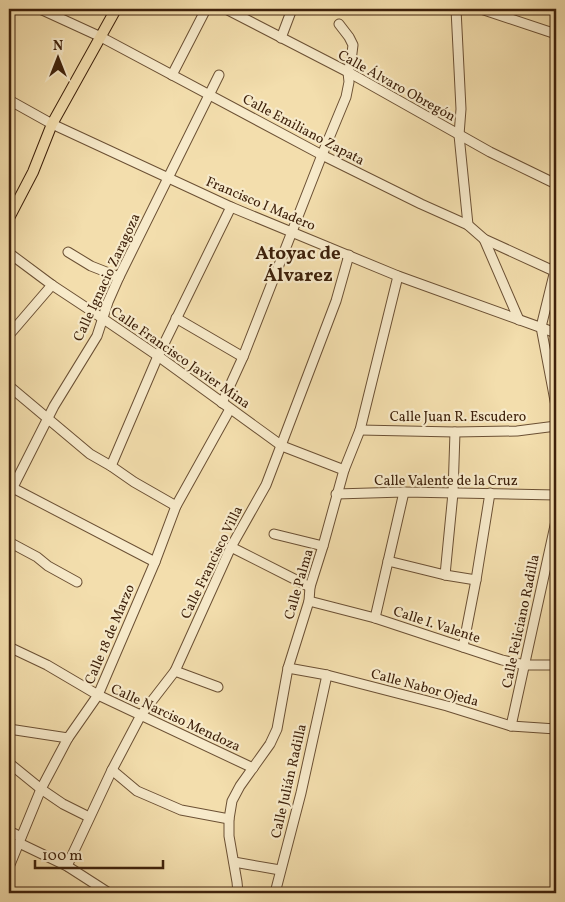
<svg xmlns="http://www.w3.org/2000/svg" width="565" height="902" viewBox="0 0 565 902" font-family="Vollkorn,serif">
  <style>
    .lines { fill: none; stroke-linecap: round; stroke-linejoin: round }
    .minor-casing { stroke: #6b5034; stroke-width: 11 }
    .major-casing { stroke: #3e210b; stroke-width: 12 }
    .minor { stroke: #f7eaca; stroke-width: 9 }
    .major { stroke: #f3dead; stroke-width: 10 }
    .labels { text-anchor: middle; stroke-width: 4.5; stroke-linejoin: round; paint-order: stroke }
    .street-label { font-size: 14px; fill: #3e210b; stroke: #f7eaca }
    .district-label { font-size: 19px; font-weight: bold; fill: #3e210b; stroke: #f7eaca }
  </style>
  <rect width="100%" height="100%" fill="#f3dead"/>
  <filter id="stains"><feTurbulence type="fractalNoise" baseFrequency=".004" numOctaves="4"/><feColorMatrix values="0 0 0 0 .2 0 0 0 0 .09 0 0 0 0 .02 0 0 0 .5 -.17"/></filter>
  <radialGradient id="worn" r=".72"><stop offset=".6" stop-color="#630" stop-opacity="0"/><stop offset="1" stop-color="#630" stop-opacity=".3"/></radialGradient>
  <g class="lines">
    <defs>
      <g id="minor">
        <polyline points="40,9 101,37 322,155 421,204 468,225 484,239 556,272"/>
        <polyline points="226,9 348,72 490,152 556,184"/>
        <polyline points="456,9 461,109 459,135 468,225"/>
        <polyline points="481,9 556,34"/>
        <polyline points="281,38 292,9"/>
        <polyline points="172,75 206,9"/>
        <polyline points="9,100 52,124 231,207 398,276 556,333"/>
        <polyline points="484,239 519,320"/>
        <polyline points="68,252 91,266 119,277"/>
        <polyline points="9,253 52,285 102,318 158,356 282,446 344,470"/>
        <polyline points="556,266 541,327 556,406 556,414"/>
        <polyline points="176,318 243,357"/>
        <polyline points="9,335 52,285"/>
        <polyline points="9,386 90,454 111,466 134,482 176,506"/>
        <polyline points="222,403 243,357 322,155 346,97 349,82 348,72 351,61 353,45 349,37 339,24"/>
        <polyline points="360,430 455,432 517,431 556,426"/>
        <polyline points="111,466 158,356 231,207"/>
        <polyline points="9,486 155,562"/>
        <polyline points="336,494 404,492 556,495"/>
        <polyline points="9,495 54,406 97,336 108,302 119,277 219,75"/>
        <polyline points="274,534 323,546"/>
        <polyline points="9,542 37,557 48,566 77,582"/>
        <polyline points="231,547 310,587"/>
        <polyline points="388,561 445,575 476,580"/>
        <polyline points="445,575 453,493 455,432"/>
        <polyline points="309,601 375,618 502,660 525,665 556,665"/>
        <polyline points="375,618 404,492"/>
        <polyline points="9,647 47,665 98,695 253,768"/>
        <polyline points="463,647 476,580 490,493"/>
        <polyline points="288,668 327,675 447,706 511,726 556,729"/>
        <polyline points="175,671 218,687"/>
        <polyline points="511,726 556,521"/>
        <polyline points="9,729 68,738"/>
        <polyline points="9,763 41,789 63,804 89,817"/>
        <polyline points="112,770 137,791 181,810 229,819"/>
        <polyline points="9,831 21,837"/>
        <polyline points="19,843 67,866 109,893"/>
        <polyline points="234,862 280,870"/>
        <polyline points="67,866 112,770 141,715 175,671 231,547 266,485 336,301 349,255"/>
        <polyline points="9,867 41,789 68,738 98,695 155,562 176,506 230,409"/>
        <polyline points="238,893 237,882 229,836 229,819 232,801 240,786 270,744 277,729 288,668 309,601 310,587 323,546 344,470 360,430 398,276"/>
        <polyline points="275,893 301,793 327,675"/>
        <polyline points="556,893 556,872"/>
      </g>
      <polyline id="major" points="9,218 33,172 52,124 116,9"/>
    </defs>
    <!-- minor casing -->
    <use href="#minor" class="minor-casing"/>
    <!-- major casing -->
    <use href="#major" class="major-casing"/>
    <!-- minor -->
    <use href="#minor" class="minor"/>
    <!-- major -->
    <use href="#major" class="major"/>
  </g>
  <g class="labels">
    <!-- street labels -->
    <g class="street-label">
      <text transform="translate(397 85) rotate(29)" y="5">Calle Álvaro Obregón</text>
      <text transform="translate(304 129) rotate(28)" y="5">Calle Emiliano Zapata</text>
      <text transform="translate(261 203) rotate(23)" y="5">Francisco I Madero</text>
      <text transform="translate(106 277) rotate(-65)" y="5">Calle Ignacio Zaragoza</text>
      <text transform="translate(181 357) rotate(35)" y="5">Calle Francisco Javier Mina</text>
      <text x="458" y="421">Calle Juan R. Escudero</text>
      <text x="446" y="485">Calle Valente de la Cruz</text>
      <text transform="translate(211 562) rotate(-64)" y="5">Calle Francisco Villa</text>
      <text transform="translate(298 584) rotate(-74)" y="5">Calle Palma</text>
      <text transform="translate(520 621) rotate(-78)" y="5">Calle Feliciano Radilla</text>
      <text transform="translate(437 624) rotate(18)" y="5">Calle I. Valente</text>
      <text transform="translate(109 634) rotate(-67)" y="5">Calle 18 de Marzo</text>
      <text transform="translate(425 687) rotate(15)" y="5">Calle Nabor Ojeda</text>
      <text transform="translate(176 717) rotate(25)" y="5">Calle Narciso Mendoza</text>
      <text transform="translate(288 781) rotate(-77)" y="5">Calle Julián Radilla</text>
    </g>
    <!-- district labels -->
    <g class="district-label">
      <text x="298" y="259">Atoyac de<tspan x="298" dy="22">Álvarez</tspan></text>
    </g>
  </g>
  <!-- margin -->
  <rect width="565" height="902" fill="none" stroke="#f3dead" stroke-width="30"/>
  <rect x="10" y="10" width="545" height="882" fill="none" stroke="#3e210b" stroke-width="2.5"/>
  <rect x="15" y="15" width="535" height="872" fill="none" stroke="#3e210b"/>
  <!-- north arrow -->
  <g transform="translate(58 58)" stroke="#f7eaca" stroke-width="4" paint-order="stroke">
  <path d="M0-4L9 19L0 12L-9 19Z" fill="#3e210b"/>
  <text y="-8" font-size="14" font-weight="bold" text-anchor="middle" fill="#3e210b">N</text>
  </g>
  <!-- scale -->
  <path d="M35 860v8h128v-8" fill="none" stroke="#3e210b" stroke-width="2.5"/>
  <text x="42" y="860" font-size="15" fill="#3e210b" stroke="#f7eaca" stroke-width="4" paint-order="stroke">100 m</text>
  <rect width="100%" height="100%" filter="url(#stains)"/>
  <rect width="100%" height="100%" fill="url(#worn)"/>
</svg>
